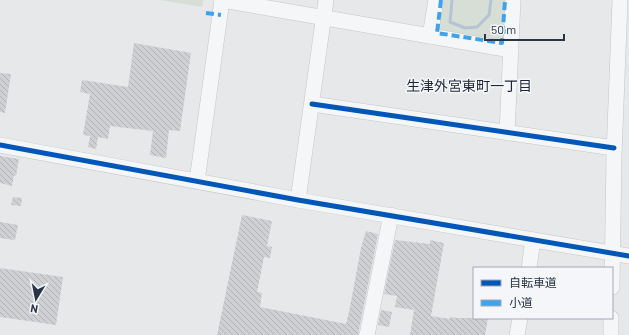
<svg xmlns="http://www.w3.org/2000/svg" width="629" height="335" viewBox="0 0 629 335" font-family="Barlow,'Noto Sans JP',sans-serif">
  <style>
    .green { fill: #d6ded6 }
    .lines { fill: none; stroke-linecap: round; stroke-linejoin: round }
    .stream { stroke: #b4c4d5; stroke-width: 3 }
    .building { fill: url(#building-back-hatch) }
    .minor-casing { stroke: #c4c6c8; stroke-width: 16 }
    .minor { stroke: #f5f6f7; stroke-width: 15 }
    .quiet { stroke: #3ea3ec; stroke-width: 4; stroke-dasharray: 8 4; stroke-linecap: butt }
    .cycleway-casing { stroke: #f4f6f9; stroke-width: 8 }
    .cycleway { stroke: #0057b8; stroke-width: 5 }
    .labels { text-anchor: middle; stroke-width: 3; stroke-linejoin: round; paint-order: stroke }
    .neighbourhood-label { font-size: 14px; fill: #1d2536; stroke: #f4f6f9 }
  </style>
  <defs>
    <pattern id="building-back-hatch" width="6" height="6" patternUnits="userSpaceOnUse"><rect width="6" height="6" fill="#ced0d3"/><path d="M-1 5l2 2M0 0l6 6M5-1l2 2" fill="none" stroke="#b1b3b6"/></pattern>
  </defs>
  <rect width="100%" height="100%" fill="#e6e8ea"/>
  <!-- green -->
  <g class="green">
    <polygon points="160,0 203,0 202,7"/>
    <polygon points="438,0 508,0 505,47 434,35"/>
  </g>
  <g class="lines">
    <!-- stream -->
    <polyline class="stream" points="452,0 450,22 465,28 477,27 489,15 491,0"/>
  </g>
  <!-- building -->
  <g class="building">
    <polygon points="134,43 191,53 180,131 169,130 166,158 150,155 153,131 110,126 108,139 98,137 96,149 88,147 90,136 83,135 90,94 80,92 82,80 128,87"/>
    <polygon points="0,73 11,74 5,113 0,112"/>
    <polygon points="0,156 19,159 16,176 14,175 12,186 0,183"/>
    <polygon points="13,197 22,198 21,206 11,205"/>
    <polygon points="242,215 272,221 267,246 272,247 270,258 264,257 257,292 262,293 260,307 346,324 349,312 361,248 366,231 378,234 358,335 217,335"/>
    <polygon points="0,222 18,225 15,240 0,238"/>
    <polygon points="395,240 430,244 430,240 444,243 431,316 450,319 450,317 458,318 488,318 485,335 410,335 414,310 395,307 397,296 384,294"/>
    <polygon points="0,268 63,277 56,325 0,317"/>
    <polygon points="381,310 392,312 389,327 378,325"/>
  </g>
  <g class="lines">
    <defs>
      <g id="minor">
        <polyline points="222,0 430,36 436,0"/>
        <polyline points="430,36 511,50"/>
        <polyline points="312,104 614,148"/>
        <polyline points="507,133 513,0"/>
        <polyline points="0,145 298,200 629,256"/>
        <polyline points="197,181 222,0"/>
        <polyline points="298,200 326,0"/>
        <polyline points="529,268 533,240"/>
        <polyline points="612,287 614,155 620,0"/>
        <polyline points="367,335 391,215"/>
        <polyline points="517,335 520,318"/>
        <polyline points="611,335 611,318"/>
      </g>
    </defs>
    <!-- minor casing -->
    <use href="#minor" class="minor-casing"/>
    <!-- minor -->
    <use href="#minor" class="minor"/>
    <!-- quiet -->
    <g class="quiet">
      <polyline points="441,0 437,33 502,43 505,0"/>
      <polyline points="206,13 221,15"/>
      <polyline points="503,31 512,32"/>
    </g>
    <defs>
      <g id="cycleway">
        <polyline points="312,104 614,148"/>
        <polyline points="0,145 298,200 629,256"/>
      </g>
    </defs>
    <!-- cycleway casing -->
    <use href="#cycleway" class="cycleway-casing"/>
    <!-- cycleway -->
    <use href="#cycleway" class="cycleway"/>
  </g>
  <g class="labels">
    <!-- neighbourhood labels -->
    <g class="neighbourhood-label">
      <text x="469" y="91">生津外宮東町一丁目</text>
    </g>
  </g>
  <!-- legend -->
  <rect x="473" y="267" width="140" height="52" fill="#f4f6f9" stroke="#a4a8b1"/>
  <rect x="481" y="280" width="20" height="6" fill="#0057b8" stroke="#a4a8b1"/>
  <text x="509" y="287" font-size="12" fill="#2b3445">自転車道</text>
  <rect x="481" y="300" width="20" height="6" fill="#3ea3ec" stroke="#a4a8b1"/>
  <text x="509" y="307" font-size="12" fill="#2b3445">小道</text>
  <!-- north arrow -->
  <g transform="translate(36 299) rotate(190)" stroke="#f4f6f9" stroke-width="3" paint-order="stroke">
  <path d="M0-3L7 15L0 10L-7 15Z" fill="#2b3445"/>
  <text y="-6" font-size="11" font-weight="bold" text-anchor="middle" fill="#2b3445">N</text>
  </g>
  <!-- scale -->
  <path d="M485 34v6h79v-6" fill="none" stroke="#2b3445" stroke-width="2"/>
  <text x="491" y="34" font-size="12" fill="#2b3445" stroke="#f4f6f9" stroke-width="3" paint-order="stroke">50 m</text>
</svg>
